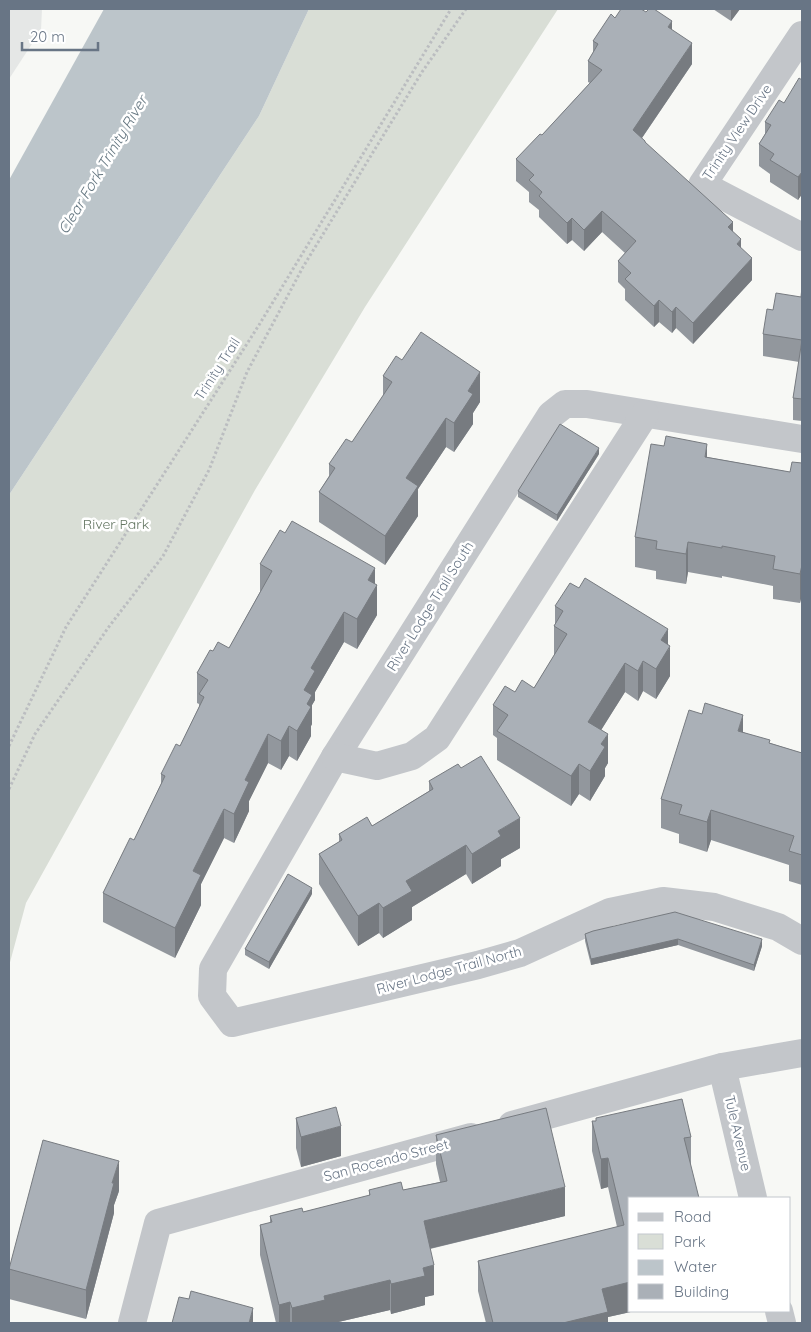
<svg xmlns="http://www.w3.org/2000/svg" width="811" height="1332" viewBox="0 0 811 1332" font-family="Quicksand,sans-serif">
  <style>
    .built { fill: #e5e7e6 }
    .green { fill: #d9ded6 }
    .water { fill: #bcc5ca }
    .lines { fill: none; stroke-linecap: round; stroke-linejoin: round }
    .path { stroke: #bbbdc0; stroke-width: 3; stroke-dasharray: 2.5 2.5; stroke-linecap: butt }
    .minor { stroke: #c3c6ca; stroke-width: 28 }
    .wall { fill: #92979d }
    .shaded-wall { fill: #777b80 }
    .building { fill: #aab0b7; stroke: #777b80 }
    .labels { text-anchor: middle; stroke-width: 5; stroke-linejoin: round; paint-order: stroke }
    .street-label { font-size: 14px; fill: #687585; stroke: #fff }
    .park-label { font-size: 14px; fill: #657763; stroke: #fff }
    .water-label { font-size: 15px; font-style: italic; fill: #647680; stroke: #fff }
  </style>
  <rect width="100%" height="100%" fill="#f7f8f5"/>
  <!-- built -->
  <polygon class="built" points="9,9 42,9 41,30 9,79"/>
  <!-- green -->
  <polygon class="green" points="309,9 558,9 365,307 255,490 26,903 9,966 9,495 259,116"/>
  <!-- water -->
  <polygon class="water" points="104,9 309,9 259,116 9,495 9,180"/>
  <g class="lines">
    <!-- path -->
    <g class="path">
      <polyline points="9,746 66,627 259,325 451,9"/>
      <polyline points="9,789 35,734 108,628 163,556 209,470 247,372 303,267 422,72 466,9"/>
    </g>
    <!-- minor -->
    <g class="minor">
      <polyline points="802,35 702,185 802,237"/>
      <polyline points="802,439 587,404 565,404 551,415 335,757 213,969 212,996 232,1023 478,965 520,953 610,912 663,901 714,907 778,927 802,941"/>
      <polyline points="335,757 377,766 412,756 437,738 645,414"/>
      <polyline points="722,1067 753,1198"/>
      <polyline points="512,1125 722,1067 802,1053"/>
      <polyline points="779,1311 782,1323"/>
      <polyline points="132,1323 158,1223 471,1137"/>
    </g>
  </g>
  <!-- wall -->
  <g class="wall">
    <polygon points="713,9 740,9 731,21"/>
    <polygon points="615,18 672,30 692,64 642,138 645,143 733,232 741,248 752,280 693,344 676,328 672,333 659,322 654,327 625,300 625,289 618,282 618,261 625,253 602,232 584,251 572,240 567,244 539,217 539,210 529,202 529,192 516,181 516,159 542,135 590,83 588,82 588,61 593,53 593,41"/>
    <polygon points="802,80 802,194 798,200 770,182 770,174 759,166 759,144 765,134 765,122 784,103"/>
    <polygon points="802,287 802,421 793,420 793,398 799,362 763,356 763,334 773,310 801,297"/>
    <polygon points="402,360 480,402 473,413 473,424 454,452 446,447 418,489 418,516 385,565 319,522 319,492 329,476 329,464 352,442 383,396 383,376"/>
    <polygon points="599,454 557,521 518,497 518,491"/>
    <polygon points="707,457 790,472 802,463 802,594 800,603 773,599 773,586 722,576 722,578 688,572 686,584 656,579 656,571 635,567 635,537"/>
    <polygon points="260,564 375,584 377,615 357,649 344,642 315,692 315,700 312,705 312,724 311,726 311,736 297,761 289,756 281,770 268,763 249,801 249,811 234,843 224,838 201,884 201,905 175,958 103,922 103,893 134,840 161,784 161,774 180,746 199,707 199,704 197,703 197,673 213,651 229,648 260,592"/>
    <polygon points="555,606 668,645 670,676 656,699 643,691 638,701 625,692 601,730 608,763 605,768 605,776 590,801 579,794 571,806 497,760 497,738 493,735 493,705 515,692 534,688 554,656 554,626 555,624"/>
    <polygon points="743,732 770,743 802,753 802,885 789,881 789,865 711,840 707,852 679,843 679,834 661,828 661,799"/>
    <polygon points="429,781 520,848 501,859 501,866 472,884 466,874 412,907 412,920 383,938 379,933 358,946 319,884 319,854 339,842 339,834 372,826 429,791"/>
    <polygon points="312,894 269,969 245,955 245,949"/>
    <polygon points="593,931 762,946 754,971 678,945 591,965 585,941 585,934"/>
    <polygon points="296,1118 341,1156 301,1167 296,1148"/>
    <polygon points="596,1118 691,1137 691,1164 630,1311 635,1311 608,1317 608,1323 486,1323 478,1291 478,1261 617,1227 608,1187 601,1189 592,1151 592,1121 596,1121"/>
    <polygon points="436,1135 565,1216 430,1249 434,1295 425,1297 425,1305 391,1314 390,1310 334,1323 276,1323 260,1255 260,1225 270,1223 270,1216 303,1212 369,1196 369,1190 403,1190 440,1182 436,1164"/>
    <polygon points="119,1191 114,1205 114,1213 86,1319 9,1299 9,1269"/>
  </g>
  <!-- shaded-wall -->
  <g class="shaded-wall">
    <polygon points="731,9 740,9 731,21"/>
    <polygon points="672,21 672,42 668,27"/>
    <polygon points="692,43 692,64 633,151 633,130"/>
    <polygon points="802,172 802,194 798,200 798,177"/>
    <polygon points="602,211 602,232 584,251 584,230"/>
    <polygon points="572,218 572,240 567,244 567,223"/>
    <polygon points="733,222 733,243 728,227"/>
    <polygon points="741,239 741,260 737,244"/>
    <polygon points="752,258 752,280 693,344 693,323"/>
    <polygon points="659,300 659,322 654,327 654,306"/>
    <polygon points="676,307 676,328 672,333 672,312"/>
    <polygon points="480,372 480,402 473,413 473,424 454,452 454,423 468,391"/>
    <polygon points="446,418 446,447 418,489 418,516 385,565 385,536 406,478"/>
    <polygon points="707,444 707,474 705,457"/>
    <polygon points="599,448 599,454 557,521 557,515"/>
    <polygon points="688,542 688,572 686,584 686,554"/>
    <polygon points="802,565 802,594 800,603 800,574"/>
    <polygon points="375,568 375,588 377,585 377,615 357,649 357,619 368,580"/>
    <polygon points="344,612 344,642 315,692 315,700 312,705 312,724 311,726 311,736 297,761 297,731 304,690 311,668"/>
    <polygon points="668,629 668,650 670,646 670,676 656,699 656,669 661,640"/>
    <polygon points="643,661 643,691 638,701 638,671"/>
    <polygon points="625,663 625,692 588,751 588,722"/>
    <polygon points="743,715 743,744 738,731"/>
    <polygon points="289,726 289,756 281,770 281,741"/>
    <polygon points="268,734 268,763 249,801 249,811 234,843 234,814 245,780"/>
    <polygon points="608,734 608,763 605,768 605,776 590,801 590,771 601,744"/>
    <polygon points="579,764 579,794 571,806 571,776"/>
    <polygon points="224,809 224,838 201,884 201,905 175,958 175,928 193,871"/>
    <polygon points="711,810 711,840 707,852 707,822"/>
    <polygon points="520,818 520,848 501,859 501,866 472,884 472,854 498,831"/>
    <polygon points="466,845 466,874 412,907 412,920 383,938 383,908 406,881"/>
    <polygon points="312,888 312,894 269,969 269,962"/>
    <polygon points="379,903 379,933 358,946 358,916"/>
    <polygon points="678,939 678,945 591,965 591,959"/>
    <polygon points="762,939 762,946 754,971 754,965"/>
    <polygon points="341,1126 341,1156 301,1167 301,1137"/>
    <polygon points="608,1158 608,1187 601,1189 601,1159"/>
    <polygon points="119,1161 119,1191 114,1205 114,1213 86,1319 86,1290 112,1183"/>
    <polygon points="565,1187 565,1216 424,1250 424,1221"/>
    <polygon points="434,1265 434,1295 425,1297 425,1305 391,1314 391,1284 423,1268"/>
    <polygon points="390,1280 390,1310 334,1323 292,1323 292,1308 324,1296"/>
    <polygon points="630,1282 630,1311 635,1311 608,1317 608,1323 563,1323 602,1289"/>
    <polygon points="290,1302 290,1323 279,1323 279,1305"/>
    <polygon points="253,1308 253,1323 249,1323"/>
  </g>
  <!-- building -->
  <g class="building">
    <polygon points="621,9 641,9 646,12 649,9 654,9 672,21 668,27 692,43 633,130 645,141 645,142 733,222 728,227 741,239 737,244 752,258 693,323 676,307 672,312 659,300 654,306 625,279 631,273 618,261 636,241 602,211 584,230 572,218 567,223 539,196 542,192 529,180 534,175 516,159 540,134 542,135 602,70 588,61 598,44 593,41 611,14 615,18"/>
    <polygon points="799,78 802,80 802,172 798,177 770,160 774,154 759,144 771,125 765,122 779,100 784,103"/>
    <polygon points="802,287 802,399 793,398 802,340 763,334 767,309 773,310 776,293 801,297"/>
    <polygon points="421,332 480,372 468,391 473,394 454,423 446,418 406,478 418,486 385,536 319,492 335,468 329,464 346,439 352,442 392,382 383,376 396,356 402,360"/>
    <polygon points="560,424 599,448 557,515 518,491"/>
    <polygon points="666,436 707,444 705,457 790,472 792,462 802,463 802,565 800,574 773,569 775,556 722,546 722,548 688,542 686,554 656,549 657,541 635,537 651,444 664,446"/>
    <polygon points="292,521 375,568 368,580 377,585 357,619 344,612 311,668 315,671 304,690 312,695 307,704 311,707 297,731 289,726 281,741 268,734 245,780 249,782 234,814 224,809 193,871 201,875 175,928 103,893 130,838 134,840 165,776 161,774 176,744 180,746 204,697 199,694 208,680 197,673 210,650 213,651 218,642 229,648 272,571 260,564 280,530 285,533"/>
    <polygon points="585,578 668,629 661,640 670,646 656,669 643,661 638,671 625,663 588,722 608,734 601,744 605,747 590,771 579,764 571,776 497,731 508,715 493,705 505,686 515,692 522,680 534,688 567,634 554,626 563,611 555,606 570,583 579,588"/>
    <polygon points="705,703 743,715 738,731 770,740 769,743 802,753 802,855 789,851 794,836 711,810 707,822 679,814 682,805 661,799 689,710 702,714"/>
    <polygon points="481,756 520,818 498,831 501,836 472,854 466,845 406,881 412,891 383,908 379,903 358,916 319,854 342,840 339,834 367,817 372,826 433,789 429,781 458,764 461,768"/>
    <polygon points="288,874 312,888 269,962 245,949"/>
    <polygon points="675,912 762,939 754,965 678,939 591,959 585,934 593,931"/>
    <polygon points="682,1099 691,1137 684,1138 699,1198 630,1198 630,1282 602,1289 608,1312 563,1323 493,1323 478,1261 624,1225 608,1158 601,1159 592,1121 596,1121 596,1118"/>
    <polygon points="336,1107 341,1126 301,1137 296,1118"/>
    <polygon points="546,1108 565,1187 424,1221 434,1265 423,1268 425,1276 391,1284 390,1280 324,1296 325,1300 292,1308 290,1302 279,1305 260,1225 272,1222 270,1216 302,1208 303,1212 370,1195 369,1190 401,1182 403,1190 447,1181 436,1135"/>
    <polygon points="43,1140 119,1161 112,1183 114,1183 86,1290 9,1269"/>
    <polygon points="191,1291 253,1308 249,1323 172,1323 179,1297 189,1299"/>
  </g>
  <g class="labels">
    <!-- street labels -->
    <g class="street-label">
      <text transform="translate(737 132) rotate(-56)" y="5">Trinity View Drive</text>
      <text transform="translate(217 369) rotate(-57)" y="5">Trinity Trail</text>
      <text transform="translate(430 606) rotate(-58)" y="5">River Lodge Trail South</text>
      <text transform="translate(449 970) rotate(-15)" y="5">River Lodge Trail North</text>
      <text transform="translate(738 1133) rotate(77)" y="5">Tule Avenue</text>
      <text transform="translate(386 1160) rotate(-15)" y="5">San Rocendo Street</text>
    </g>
    <!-- park labels -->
    <g class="park-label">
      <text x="116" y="529">River Park</text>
    </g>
    <!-- water labels -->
    <g class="water-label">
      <text transform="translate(103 165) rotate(-59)" y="5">Clear Fork Trinity River</text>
    </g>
  </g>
  <!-- border -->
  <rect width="811" height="1332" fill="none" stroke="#687585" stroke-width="20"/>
  <!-- legend -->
  <rect x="628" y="1197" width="162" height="115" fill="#ffffff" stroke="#c3c8ce"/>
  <rect x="638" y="1213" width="25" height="8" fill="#c3c6ca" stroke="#c3c8ce"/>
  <text x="674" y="1222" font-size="15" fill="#687585">Road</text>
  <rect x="638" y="1234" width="25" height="15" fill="#d9ded6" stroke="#c3c8ce"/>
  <text x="674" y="1247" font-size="15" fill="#687585">Park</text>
  <rect x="638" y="1260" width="25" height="15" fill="#bcc5ca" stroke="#c3c8ce"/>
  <text x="674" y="1272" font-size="15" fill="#687585">Water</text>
  <rect x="638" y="1284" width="25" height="15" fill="#aab0b7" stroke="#c3c8ce"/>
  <text x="674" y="1297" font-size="15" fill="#687585">Building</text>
  <!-- scale -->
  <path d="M22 42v8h76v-8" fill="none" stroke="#687585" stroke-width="2.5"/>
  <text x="30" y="42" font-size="15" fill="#687585" stroke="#ffffff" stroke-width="4" paint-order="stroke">20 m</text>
</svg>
